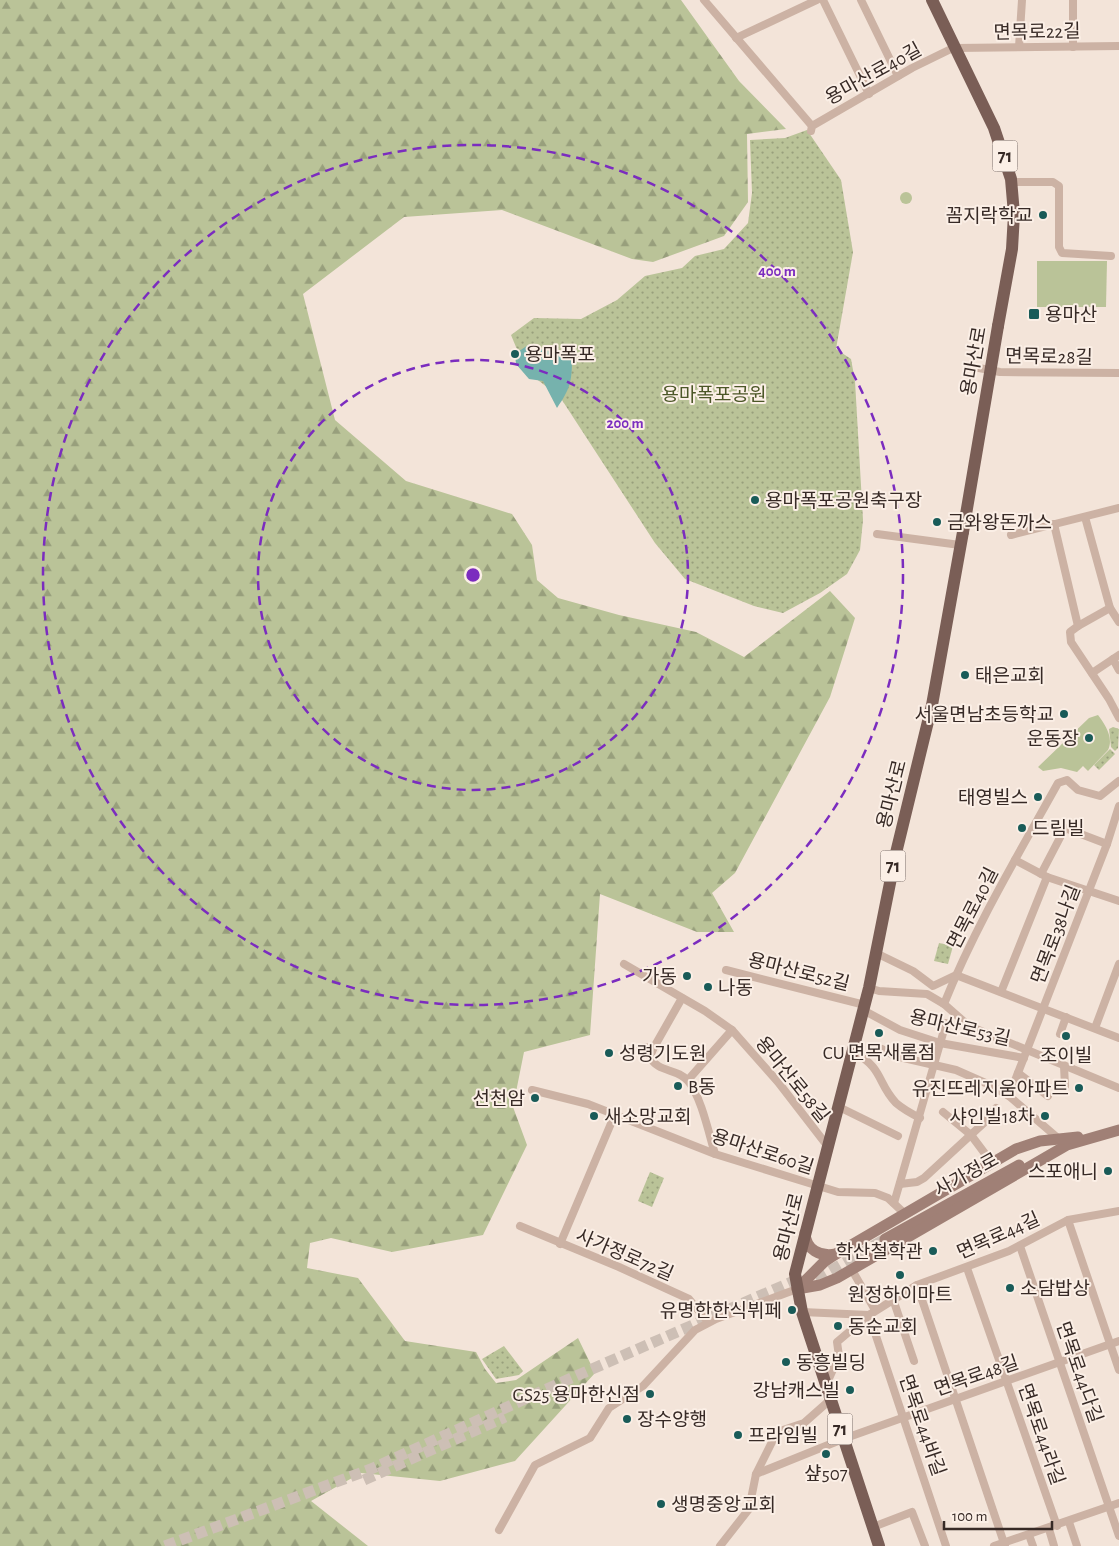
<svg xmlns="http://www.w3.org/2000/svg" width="1119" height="1546" viewBox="0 0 1119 1546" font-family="'Alegreya Sans','Noto Sans KR',sans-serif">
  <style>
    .grass { fill: #bac398 }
    .forest { fill: url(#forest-firs) }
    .park { fill: url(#park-dots) }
    .water { fill: #76b2ad }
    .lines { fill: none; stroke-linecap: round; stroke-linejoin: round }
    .secondary-tunnel { stroke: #cdbfb5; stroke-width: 11; stroke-dasharray: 11 5.5; stroke-linecap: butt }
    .street { stroke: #ccb2a4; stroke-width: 8 }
    .secondary { stroke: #a08076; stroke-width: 11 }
    .primary { stroke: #7a5e56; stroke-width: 12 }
    .primary-bridge { stroke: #7a5e56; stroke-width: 12 }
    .ring { fill: none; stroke: #7b2cbf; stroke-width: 2.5; stroke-dasharray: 9 6 }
    .poi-dot { fill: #195b58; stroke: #fbefe6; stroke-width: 2 }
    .labels { text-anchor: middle; stroke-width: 4; stroke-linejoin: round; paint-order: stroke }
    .shield { fill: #fbefe6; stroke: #726560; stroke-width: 1 }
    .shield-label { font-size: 18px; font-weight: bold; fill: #372a26 }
    .street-label { font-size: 19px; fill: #372a26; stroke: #fbefe6 }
    .poi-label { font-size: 19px; fill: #372a26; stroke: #fbefe6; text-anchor: start }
    .park-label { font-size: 19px; fill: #4c5728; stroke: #fbefe6 }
    .centre { fill: #7b2cbf; stroke: #fbefe6; stroke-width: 2.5 }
    .ring-label { font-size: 15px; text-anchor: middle; font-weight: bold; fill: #7b2cbf; stroke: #fbefe6; stroke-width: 4; stroke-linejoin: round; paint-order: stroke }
  </style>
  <defs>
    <pattern id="forest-firs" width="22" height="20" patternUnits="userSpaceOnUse" patternTransform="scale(1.25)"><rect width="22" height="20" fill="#bac398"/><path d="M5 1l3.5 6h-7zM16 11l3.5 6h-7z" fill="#989f7c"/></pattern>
    <pattern id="park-dots" width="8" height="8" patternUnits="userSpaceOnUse" patternTransform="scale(1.25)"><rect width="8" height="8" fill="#bac398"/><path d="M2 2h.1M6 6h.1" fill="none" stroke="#989f7c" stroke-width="1.8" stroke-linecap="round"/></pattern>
  </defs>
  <rect width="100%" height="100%" fill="#f3e4d9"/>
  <!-- grass -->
  <g class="grass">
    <circle cx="906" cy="198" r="6"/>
    <polygon points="1037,261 1107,261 1106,307 1037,307"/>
    <path d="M 1098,715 C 1105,724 1114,738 1108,750 L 1088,771 L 1083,766 L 1077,772 L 1061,768 L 1043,771 L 1038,767 L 1089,718 Z"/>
  </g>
  <!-- forest -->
  <polygon class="forest" points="0,0 681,0 739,81 786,129 747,134 748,202 724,236 653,262 632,259 502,210 404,217 303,294 335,420 406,481 512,514 532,545 537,580 558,598 619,615 696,632 744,657 830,591 855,618 830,697 735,873 712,893 734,932 697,932 600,894 590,1035 524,1052 513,1107 527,1145 483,1235 392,1252 331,1238 310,1243 307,1268 358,1278 405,1341 476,1352 485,1369 496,1383 516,1380 578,1338 595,1373 515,1461 440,1481 361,1473 311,1501 368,1546 0,1546"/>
  <!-- park -->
  <g class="park">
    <polygon points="807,130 841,180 853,252 836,349 851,359 855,381 863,520 860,550 847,574 820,593 783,613 754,606 685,579 655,543 560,397 526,371 511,335 534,318 581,319 617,300 645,276 682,268 695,256 724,249 748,223 752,193 750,140 785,138"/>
    <polygon points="1113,727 1119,729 1118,748 1115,751 1111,747 1109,729"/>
    <polygon points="1110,749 1115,754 1099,770 1094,765"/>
    <polygon points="939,943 953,946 948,964 934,961"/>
    <polygon points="650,1172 664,1178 652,1207 638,1201"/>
    <polygon points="504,1346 523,1371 519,1375 496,1379 482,1359"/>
  </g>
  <!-- water -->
  <path class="water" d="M 528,345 L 572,358 C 572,382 570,389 557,408 L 543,381 L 529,379 L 516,364 L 515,354 Z"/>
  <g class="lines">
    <!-- secondary-tunnel -->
    <g class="secondary-tunnel">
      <polyline points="801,1286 818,1278 885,1239"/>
      <polyline points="364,1480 505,1417"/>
      <polyline points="165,1546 371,1469 560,1383 803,1277"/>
    </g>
    <!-- street -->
    <g class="street">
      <polyline points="704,0 812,126"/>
      <polyline points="823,0 869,94"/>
      <polyline points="861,0 898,76"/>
      <polyline points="736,38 817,0"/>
      <polyline points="1019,47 1022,0"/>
      <polyline points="1073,47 1073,0"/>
      <polyline points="956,48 1119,46"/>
      <polyline points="811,131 812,126 912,68 955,47"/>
      <polyline points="1012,182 1053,182 1059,186 1059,247 1062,253 1111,256"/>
      <polyline points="979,368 1000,372 1119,373"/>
      <polyline points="1085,517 1110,608 1119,622"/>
      <polyline points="1054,524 1078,626 1070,632 1071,642 1109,699 1119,718"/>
      <polyline points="877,534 960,545"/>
      <polyline points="1011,535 1119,508"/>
      <polyline points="1078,626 1110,608"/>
      <polyline points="1113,659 1119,670"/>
      <polyline points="1092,673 1119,655"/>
      <polyline points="1015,860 1047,877 1119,901"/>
      <polyline points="1041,874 1065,828 1107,844"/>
      <polyline points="876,953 913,971 933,986 956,975 1119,1038"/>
      <polyline points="624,964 705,1011 732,1030 778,1082 829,1148"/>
      <polyline points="726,970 865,1005"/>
      <polyline points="869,988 879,991 927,994 944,1004 969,1026 1119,1088"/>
      <polyline points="1001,992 1047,877"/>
      <path d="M 944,1004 C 975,927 1018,855 1058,783 L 1067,780 L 1078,790 L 1100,796 L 1119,781"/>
      <polyline points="863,1010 900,1030 940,1043 1024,1058"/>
      <polyline points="1095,1028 1119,964"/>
      <polyline points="1060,1034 1066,1017"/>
      <path d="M 640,1048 L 646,1047 L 653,1049 L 650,1057 C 658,1073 677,1068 688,1081 C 701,1096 709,1134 715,1154"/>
      <polyline points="653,1049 682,998"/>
      <polyline points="882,1049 895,1056 956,1070 990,1085 1009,1096 1059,1139"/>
      <path d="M 854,1052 C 884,1069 877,1083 896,1103 C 903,1109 912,1114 920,1118"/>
      <polyline points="1064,1066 1065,1086"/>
      <polyline points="1018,1073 1048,1096"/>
      <polyline points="688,1080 732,1030"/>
      <polyline points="532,1090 588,1104 715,1154 838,1192 875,1193 888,1198 904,1213"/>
      <polyline points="1009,1096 1107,844 1119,806"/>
      <polyline points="839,1107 898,1136"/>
      <polyline points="943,1112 971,1135 992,1163"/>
      <polyline points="900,1184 917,1182 924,1178 987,1120 996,1108"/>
      <polyline points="894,1203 946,1023"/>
      <polyline points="1068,1220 1119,1370"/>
      <polyline points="520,1226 619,1267 689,1299 708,1322"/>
      <polyline points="560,1244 615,1114"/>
      <polyline points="1020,1246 1119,1536"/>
      <polyline points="967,1268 1057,1526"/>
      <polyline points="852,1270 875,1310"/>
      <polyline points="917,1285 1005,1546"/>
      <polyline points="893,1299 914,1361"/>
      <polyline points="802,1312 869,1315 917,1285 1009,1251 1068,1220 1119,1211"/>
      <polyline points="826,1385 839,1356 837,1342 869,1315 946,1546"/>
      <polyline points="756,1474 777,1432 804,1423 830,1400"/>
      <polyline points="1069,1522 1077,1546"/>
      <polyline points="873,1527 912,1512 925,1546"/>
      <polyline points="1049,1529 1054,1546"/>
      <polyline points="499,1530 535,1465 590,1438 609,1408 643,1386 695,1330 716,1319 797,1289"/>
      <polyline points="1029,1535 1033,1546"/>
      <polyline points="720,1546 749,1509 756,1474 843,1439 1119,1341"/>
      <polyline points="994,1546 1119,1503"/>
    </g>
    <!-- secondary -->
    <g class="secondary">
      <path d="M 805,1233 C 806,1250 820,1257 836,1254"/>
      <polyline points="885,1239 1019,1165"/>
      <polyline points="797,1289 820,1285 837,1278 1067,1145 1119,1130"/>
      <polyline points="797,1289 824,1262 836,1254 1016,1149 1040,1141 1078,1137"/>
    </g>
    <!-- primary -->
    <g class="primary">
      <polyline points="932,0 994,128 1011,179 1014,214 1012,249 998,326"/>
      <polyline points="879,1546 802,1312 795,1274 869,988 896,853 932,705 963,532"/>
    </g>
    <!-- primary-bridge -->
    <polyline class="primary-bridge" points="963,532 998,326"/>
  </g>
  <!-- distance rings -->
  <g class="ring">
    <circle cx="473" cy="575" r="215"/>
    <circle cx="473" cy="575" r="430"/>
  </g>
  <!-- markers -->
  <g class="poi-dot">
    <circle cx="1043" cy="215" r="5"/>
    <rect x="1028" y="308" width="12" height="12" rx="2.5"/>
    <circle cx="515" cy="354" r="5"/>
    <circle cx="755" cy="500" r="5"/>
    <circle cx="937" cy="522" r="5"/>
    <circle cx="965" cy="675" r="5"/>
    <circle cx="1064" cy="714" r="5"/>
    <circle cx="1089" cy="738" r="5"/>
    <circle cx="1038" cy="797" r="5"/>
    <circle cx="1022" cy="828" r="5"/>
    <circle cx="687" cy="976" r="5"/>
    <circle cx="708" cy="987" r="5"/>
    <circle cx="879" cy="1033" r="5"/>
    <circle cx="1066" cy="1036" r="5"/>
    <circle cx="609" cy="1053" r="5"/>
    <circle cx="678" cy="1086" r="5"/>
    <circle cx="1079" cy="1088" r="5"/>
    <circle cx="535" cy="1098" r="5"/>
    <circle cx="594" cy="1116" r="5"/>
    <circle cx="1045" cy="1116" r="5"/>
    <circle cx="1108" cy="1171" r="5"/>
    <circle cx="933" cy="1251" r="5"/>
    <circle cx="900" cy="1275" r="5"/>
    <circle cx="1010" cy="1288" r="5"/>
    <circle cx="792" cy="1310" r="5"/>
    <circle cx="838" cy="1326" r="5"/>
    <circle cx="786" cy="1362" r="5"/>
    <circle cx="850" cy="1390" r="5"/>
    <circle cx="650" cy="1394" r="5"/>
    <circle cx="627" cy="1419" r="5"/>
    <circle cx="738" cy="1435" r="5"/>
    <circle cx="826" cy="1454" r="5"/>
    <circle cx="661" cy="1504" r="5"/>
  </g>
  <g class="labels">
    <!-- shield labels -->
    <g class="shield">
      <rect x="992.5" y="140.5" width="25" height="31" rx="4"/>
      <rect x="880.5" y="850.5" width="25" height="31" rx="4"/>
      <rect x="827.5" y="1413.5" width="25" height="31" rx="4"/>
    </g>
    <g class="shield-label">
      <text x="1005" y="162">71</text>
      <text x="893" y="872">71</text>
      <text x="840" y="1435">71</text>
    </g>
    <!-- street labels -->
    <g class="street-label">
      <text transform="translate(1037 31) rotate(-1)" y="7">면목로22길</text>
      <text transform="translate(873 73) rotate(-29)" y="7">용마산로40길</text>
      <text transform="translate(1049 356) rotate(1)" y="7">면목로28길</text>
      <text transform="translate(973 361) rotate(-80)" y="7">용마산로</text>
      <text transform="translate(891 794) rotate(-76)" y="7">용마산로</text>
      <text transform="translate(972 908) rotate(-63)" y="7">면목로40길</text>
      <text transform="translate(1055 934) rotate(-69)" y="7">면목로38나길</text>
      <text transform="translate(799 971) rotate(14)" y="7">용마산로52길</text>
      <text transform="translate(960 1027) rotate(13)" y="7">용마산로53길</text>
      <text transform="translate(793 1079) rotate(51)" y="7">용마산로58길</text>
      <text transform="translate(763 1151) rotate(18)" y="7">용마산로60길</text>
      <text transform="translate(966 1174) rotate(-29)" y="7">사가정로</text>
      <text transform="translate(788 1227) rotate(-76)" y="7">용마산로</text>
      <text transform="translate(998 1235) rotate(-24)" y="7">면목로44길</text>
      <text transform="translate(625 1254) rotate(23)" y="7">사가정로72길</text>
      <text transform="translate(1080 1372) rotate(71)" y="7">면목로44다길</text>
      <text transform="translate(976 1375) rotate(-19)" y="7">면목로48길</text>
      <text transform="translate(923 1425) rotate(71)" y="7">면목로44바길</text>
      <text transform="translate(1042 1434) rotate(71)" y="7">면목로44라길</text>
    </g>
    <!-- poi labels -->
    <g class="poi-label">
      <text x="1033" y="222" text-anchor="end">꼼지락학교</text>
      <text x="1045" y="321">용마산</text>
      <text x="525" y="361">용마폭포</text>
      <text x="765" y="507">용마폭포공원축구장</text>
      <text x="947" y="529">금와왕돈까스</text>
      <text x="975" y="682">태은교회</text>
      <text x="1054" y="721" text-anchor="end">서울면남초등학교</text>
      <text x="1079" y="745" text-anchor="end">운동장</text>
      <text x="1028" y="804" text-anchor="end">태영빌스</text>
      <text x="1032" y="835">드림빌</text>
      <text x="677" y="983" text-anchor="end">가동</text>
      <text x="718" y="994">나동</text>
      <text x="879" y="1059" text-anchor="middle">CU 면목새롬점</text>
      <text x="619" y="1060">성령기도원</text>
      <text x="1066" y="1062" text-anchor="middle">조이빌</text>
      <text x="688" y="1093">B동</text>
      <text x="1069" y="1095" text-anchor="end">유진뜨레지움아파트</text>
      <text x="525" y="1105" text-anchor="end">선천암</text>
      <text x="604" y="1123">새소망교회</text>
      <text x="1035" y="1123" text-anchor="end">샤인빌18차</text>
      <text x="1098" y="1178" text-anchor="end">스포애니</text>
      <text x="923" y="1258" text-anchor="end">학산철학관</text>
      <text x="1020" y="1295">소담밥상</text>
      <text x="900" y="1301" text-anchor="middle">원정하이마트</text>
      <text x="782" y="1317" text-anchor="end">유명한한식뷔페</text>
      <text x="848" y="1333">동순교회</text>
      <text x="796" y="1369">동흥빌딩</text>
      <text x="840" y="1397" text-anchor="end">강남캐스빌</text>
      <text x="640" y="1401" text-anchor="end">GS25 용마한신점</text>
      <text x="637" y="1426">장수양행</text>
      <text x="748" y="1442">프라임빌</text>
      <text x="826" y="1480" text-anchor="middle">샾507</text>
      <text x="671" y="1511">생명중앙교회</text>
    </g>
    <!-- park labels -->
    <g class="park-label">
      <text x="714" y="401">용마폭포공원</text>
    </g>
  </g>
  <circle cx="473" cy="575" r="8" class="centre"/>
  <g class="ring-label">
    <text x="777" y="276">400 m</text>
    <text x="625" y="428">200 m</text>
  </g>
  <!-- scale -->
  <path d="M944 1521v8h108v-8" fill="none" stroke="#372a26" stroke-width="2.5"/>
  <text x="952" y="1521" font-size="15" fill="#372a26" stroke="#fbefe6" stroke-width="4" paint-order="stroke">100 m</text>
</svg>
